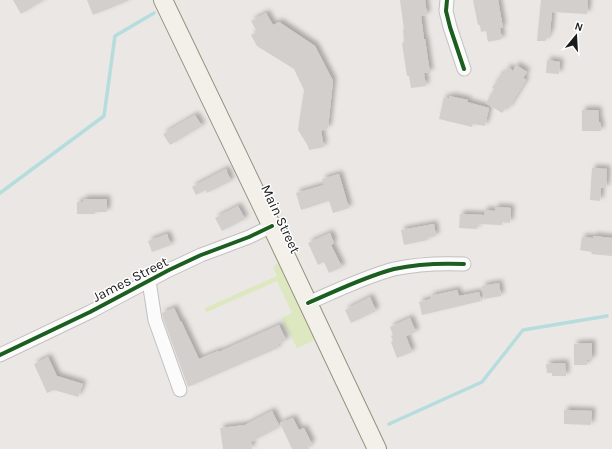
<svg xmlns="http://www.w3.org/2000/svg" width="612" height="449" viewBox="0 0 612 449" font-family="Karla,sans-serif">
  <style>
    .grass { fill: #dde8c1 }
    .lines { fill: none; stroke-linecap: round; stroke-linejoin: round }
    .stream { stroke: #b6ddde; stroke-width: 3.5 }
    .building { fill: #d2cfcd; filter: url(#shadow) }
    .street-casing { stroke: #c2c1c0; stroke-width: 15 }
    .secondary-casing { stroke: #94917c; stroke-width: 20 }
    .street { stroke: #fcfbfb; stroke-width: 13 }
    .secondary { stroke: #f2f0e8; stroke-width: 18 }
    .cycleway-casing { stroke: #fff; stroke-width: 6 }
    .cycleway { stroke: #1b5e20; stroke-width: 4 }
    .labels { text-anchor: middle; stroke-width: 3; stroke-linejoin: round; paint-order: stroke }
    .street-label { font-size: 14px; fill: #1b1b1b; stroke: #fff }
  </style>
  <defs>
    <filter id="shadow"><feDropShadow dx="3.5" dy="-3.5" stdDeviation="2" flood-color="#0004"/></filter>
  </defs>
  <rect width="100%" height="100%" fill="#eae7e4"/>
  <!-- grass -->
  <polygon class="grass" points="276,264 278,264 280,267 313,336 313,341 297,348 281,318 292,313 277,281 207,312 205,311 205,308 277,276 273,267"/>
  <g class="lines">
    <!-- stream -->
    <g class="stream">
      <polyline points="0,193 104,116 115,36 154,13"/>
      <polyline points="389,424 482,382 523,330 607,316"/>
    </g>
  </g>
  <!-- building -->
  <g class="building">
    <polygon points="13,0 44,0 21,14"/>
    <polygon points="87,0 128,0 128,1 93,15"/>
    <polygon points="400,0 425,0 427,15 421,16 424,39 425,39 430,73 424,73 426,86 411,88 409,76 407,76 402,43 404,42 403,29 404,29"/>
    <polygon points="473,0 498,0 503,28 500,28 502,39 488,42 486,31 481,32 480,25 478,25"/>
    <polygon points="541,0 588,0 587,14 552,12 550,33 545,41 537,41"/>
    <polygon points="266,13 273,25 279,22 315,46 333,81 328,128 321,131 324,147 309,150 308,146 298,130 304,90 294,69 257,46 251,35 257,32 251,21"/>
    <polygon points="547,60 560,62 559,74 546,73"/>
    <polygon points="516,65 527,72 523,78 526,80 508,109 506,108 502,113 486,103 494,89 492,88 501,74 503,75 508,67 513,71"/>
    <polygon points="449,96 468,100 467,102 489,108 485,126 473,124 472,127 439,119 444,97 449,99"/>
    <polygon points="582,110 598,110 599,122 600,122 601,131 582,131"/>
    <polygon points="195,115 202,126 170,145 163,134"/>
    <polygon points="592,168 607,169 606,188 601,188 600,201 590,200"/>
    <polygon points="226,169 231,181 207,193 206,190 196,195 192,187"/>
    <polygon points="339,174 349,208 333,213 329,201 301,210 296,193 324,185 322,179"/>
    <polygon points="83,199 107,199 107,212 95,212 95,214 77,214 77,202 83,202"/>
    <polygon points="238,206 245,219 222,231 215,218"/>
    <polygon points="495,207 511,208 510,223 502,222 502,225 477,224 477,229 459,228 460,214 484,215 484,210 495,211"/>
    <polygon points="434,224 436,236 427,238 428,240 404,245 401,230"/>
    <polygon points="330,233 334,243 331,245 342,267 329,273 324,262 318,265 308,243"/>
    <polygon points="167,234 171,245 152,252 148,241"/>
    <polygon points="593,236 612,238 612,256 591,254 592,252 580,250 582,237 593,238"/>
    <polygon points="499,283 501,296 484,299 482,286"/>
    <polygon points="457,290 459,296 479,292 481,301 422,315 419,302 431,299 430,296"/>
    <polygon points="370,297 376,311 351,323 345,310"/>
    <polygon points="174,308 180,321 181,321 199,359 218,351 219,352 279,325 286,340 277,345 278,348 188,387 163,318 162,313"/>
    <polygon points="410,318 416,332 406,336 412,352 397,358 391,342 393,341 391,336 393,335 390,327"/>
    <polygon points="592,343 592,360 587,360 587,365 574,365 574,344"/>
    <polygon points="48,357 57,376 83,384 78,397 54,390 47,393 34,364"/>
    <polygon points="565,363 566,376 552,376 552,373 547,373 546,364"/>
    <polygon points="564,410 592,411 591,425 564,424"/>
    <polygon points="272,411 280,427 251,442 252,449 223,449 220,428 245,425"/>
    <polygon points="293,418 299,430 304,428 312,444 308,446 309,449 292,449 280,423"/>
  </g>
  <g class="lines">
    <defs>
      <g id="street">
        <polyline points="447,0 446,11 450,27 464,69"/>
        <polyline points="149,281 155,320 180,390"/>
        <path d="M 308,303 C 336,291 364,277 394,269 C 417,264 441,263 464,264"/>
        <polyline points="0,355 90,312 169,270 201,255 249,237 272,226"/>
      </g>
      <polyline id="secondary" points="163,0 264,210 377,449"/>
    </defs>
    <!-- street casing -->
    <use href="#street" class="street-casing"/>
    <!-- secondary casing -->
    <use href="#secondary" class="secondary-casing"/>
    <!-- street -->
    <use href="#street" class="street"/>
    <!-- secondary -->
    <use href="#secondary" class="secondary"/>
    <defs>
      <g id="cycleway">
        <polyline points="447,0 446,11 450,27 464,69"/>
        <path d="M 308,303 C 336,291 364,277 394,269 C 417,264 441,263 464,264"/>
        <polyline points="0,355 90,312 169,270 201,255 249,237 272,226"/>
      </g>
    </defs>
    <!-- cycleway casing -->
    <use href="#cycleway" class="cycleway-casing"/>
    <!-- cycleway -->
    <use href="#cycleway" class="cycleway"/>
  </g>
  <g class="labels">
    <!-- street labels -->
    <g class="street-label">
      <text transform="translate(281 219) rotate(65)" y="5">Main Street</text>
      <text transform="translate(130 279) rotate(-27)" y="5">James Street</text>
    </g>
  </g>
  <!-- north arrow -->
  <g transform="translate(576 36) rotate(18)" stroke="#ffffff" stroke-width="3" paint-order="stroke">
  <path d="M0-3L7 15L0 10L-7 15Z" fill="#1b1b1b"/>
  <text y="-6" font-size="11" font-weight="bold" text-anchor="middle" fill="#1b1b1b">N</text>
  </g>
</svg>
